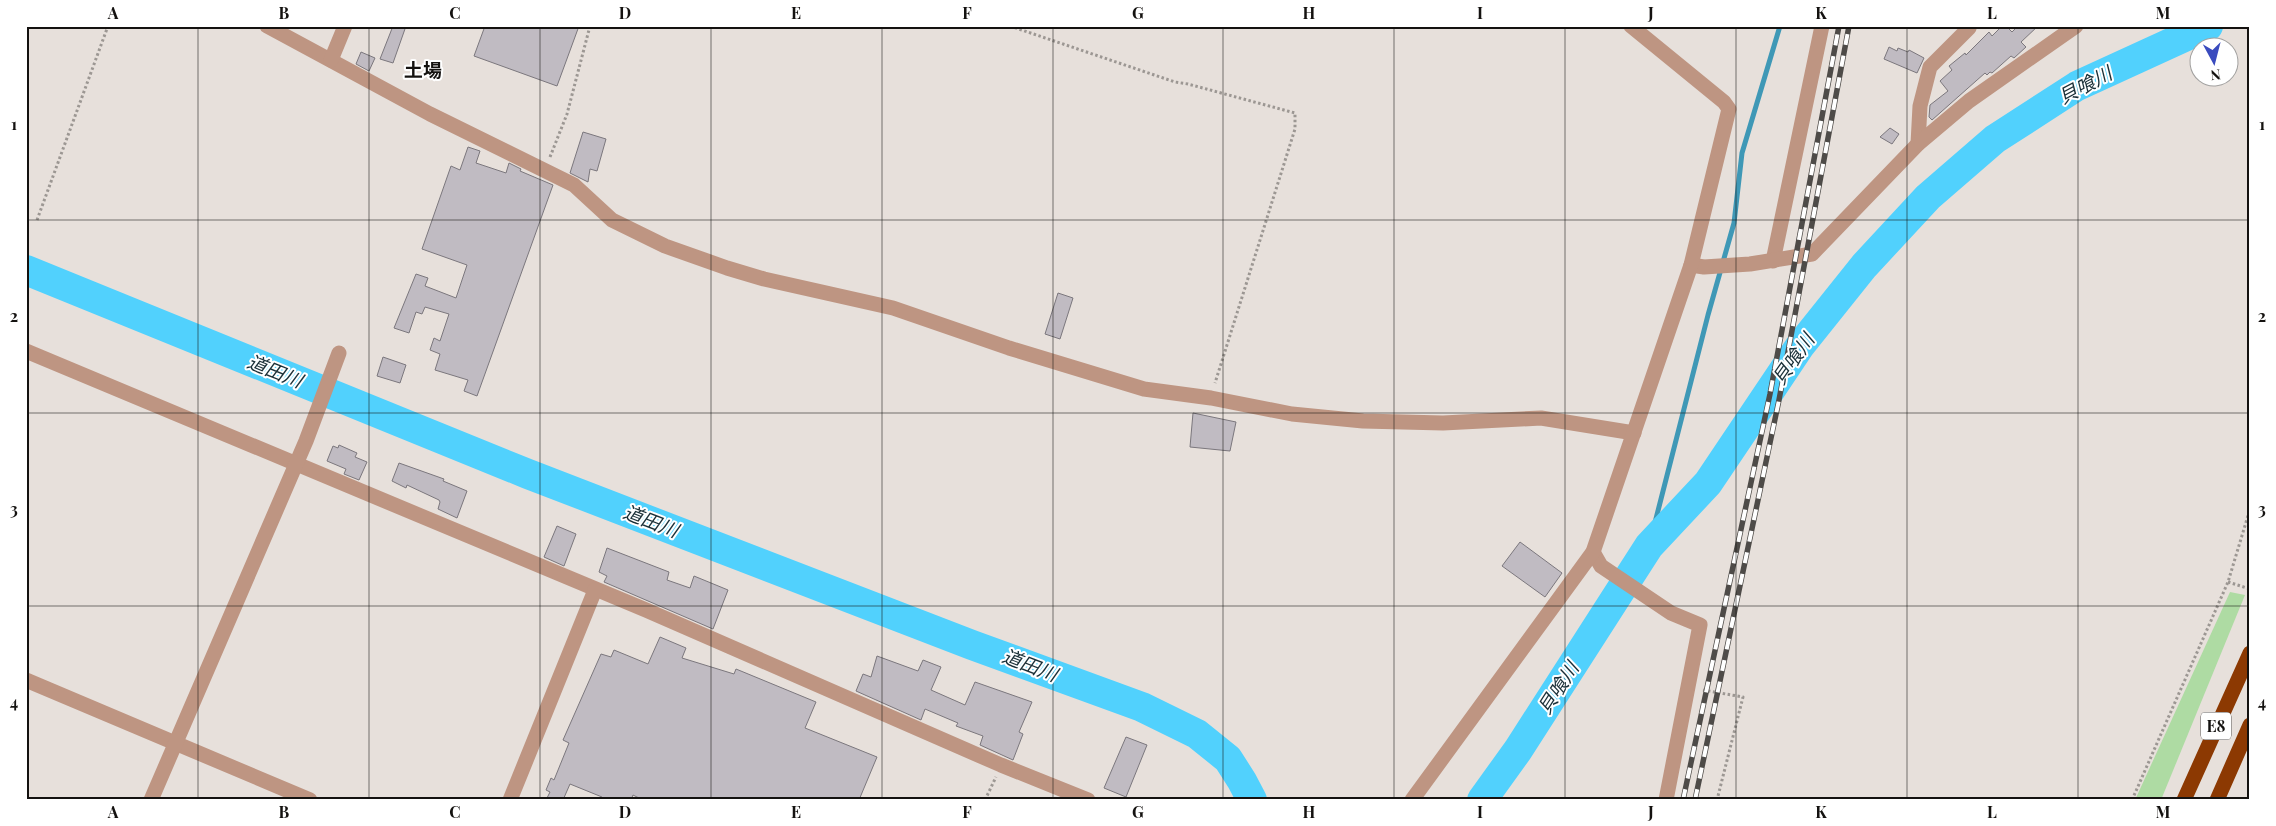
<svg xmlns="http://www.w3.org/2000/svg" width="2276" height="826" viewBox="0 0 2276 826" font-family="'Playfair Display','Noto Sans JP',serif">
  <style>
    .green { fill: #aedba3 }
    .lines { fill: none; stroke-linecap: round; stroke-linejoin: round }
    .stream { stroke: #3f98b6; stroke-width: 5 }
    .river { stroke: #51d1fd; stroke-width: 30 }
    .building { fill: #c0bbc2; stroke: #7b777d }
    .path { stroke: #9c9793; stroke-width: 3; stroke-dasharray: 2.5 2.5; stroke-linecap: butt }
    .minor { stroke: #be9582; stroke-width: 15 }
    .highway { stroke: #8c3902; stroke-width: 15 }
    .rail-casing { stroke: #4e4b48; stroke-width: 5.5 }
    .rail { stroke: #fff; stroke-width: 4; stroke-dasharray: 11; stroke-linecap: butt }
    .grid { fill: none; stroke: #141210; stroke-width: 1; stroke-opacity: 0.55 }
    .labels { text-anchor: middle; stroke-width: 4; stroke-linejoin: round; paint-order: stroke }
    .shield { fill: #fff; stroke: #5a5958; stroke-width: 1 }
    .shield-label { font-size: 16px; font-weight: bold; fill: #141210 }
    .neighbourhood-label { font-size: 19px; font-weight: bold; fill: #141210; stroke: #fff }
    .water-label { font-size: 19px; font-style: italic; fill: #1a2f37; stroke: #fff }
    .neatline { fill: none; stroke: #141210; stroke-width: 2 }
    .grid-label { font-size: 16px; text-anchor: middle; font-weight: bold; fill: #141210 }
  </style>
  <rect width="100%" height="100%" fill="#e7e0db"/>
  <!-- green -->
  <polygon class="green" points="2230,592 2245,595 2161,800 2135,800"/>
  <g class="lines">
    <!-- stream -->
    <polyline class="stream" points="1649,546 1708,315 1734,223 1742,153 1780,26"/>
    <!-- river -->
    <g class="river">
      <polyline points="26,270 528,474 972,645 1142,707 1197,734 1228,759 1242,781 1252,800"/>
      <polyline points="1482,800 1518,750 1649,546 1708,483 1800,346 1864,266 1928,197 1995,139 2077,86 2208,26"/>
    </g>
  </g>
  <!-- building -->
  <g class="building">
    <polygon points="393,26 406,26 393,63 380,59"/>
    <polygon points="485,26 579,26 557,86 474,56"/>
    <polygon points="2002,26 2006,26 2012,32 2018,26 2038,26 2021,42 2026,47 2014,58 2011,56 1992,73 1990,72 1987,75 1985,73 1932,120 1929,117 1930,105 1948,91 1940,81 1952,70 1949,66 1965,53 1966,55 1989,32 1992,36"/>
    <polygon points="1889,47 1897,51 1898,48 1908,52 1909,50 1924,58 1917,73 1884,59"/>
    <polygon points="361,52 375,58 369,71 356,64"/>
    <polygon points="1890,128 1899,134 1892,144 1880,137"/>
    <polygon points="583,132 606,139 597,171 590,169 588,182 570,173"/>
    <polygon points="468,147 480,151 476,163 506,173 509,163 521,169 520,171 553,185 477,396 464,391 468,380 435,370 440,354 430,350 434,338 440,341 449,314 425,307 422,314 416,312 409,333 394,328 416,274 428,278 425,286 456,298 467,265 422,249 451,166 460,170"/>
    <polygon points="1058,293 1073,298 1060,339 1045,334"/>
    <polygon points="383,357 406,365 400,383 377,376"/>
    <polygon points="1193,413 1236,422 1230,451 1190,447"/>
    <polygon points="339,445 357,453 355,457 367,462 359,480 344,474 346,469 327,461 333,446 338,448"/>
    <polygon points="399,463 444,479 443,481 467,491 457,518 438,509 440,502 439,500 407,485 406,488 392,481"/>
    <polygon points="557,526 576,534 564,566 544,557"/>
    <polygon points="1520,542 1562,573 1545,597 1502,566"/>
    <polygon points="607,548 669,572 667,580 690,588 694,576 728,590 713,629 604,582 607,576 599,572"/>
    <polygon points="660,637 686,648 682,658 734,674 736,669 816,702 805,728 877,757 859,800 643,800 633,795 631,800 601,800 602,797 570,784 563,800 546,800 550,792 546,790 551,778 554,780 569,743 563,740 601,654 611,657 614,650 648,664"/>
    <polygon points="877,656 918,671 923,660 941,667 931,690 965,705 975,682 1032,702 1019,732 1023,734 1013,760 980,745 983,736 956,726 958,723 925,709 921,720 856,691 863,674 871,677"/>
    <polygon points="1126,737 1147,745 1126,797 1104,788"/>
  </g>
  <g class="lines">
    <!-- path -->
    <g class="path">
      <polyline points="1010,26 1175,82 1188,84 1295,113 1295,129 1215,383"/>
      <polyline points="550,157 567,114 590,26"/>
      <polyline points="37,220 108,26"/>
      <polyline points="2228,582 2250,589"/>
      <polyline points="1703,690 1743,697 1717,800"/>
      <polyline points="985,800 996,777"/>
      <polyline points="2132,800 2228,582 2250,509"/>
    </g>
    <!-- minor -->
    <g class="minor">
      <polyline points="267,26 430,114 574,185 612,220 665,246 727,268 764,279 893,308 1009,348 1144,389 1211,398 1292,414 1363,421 1443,423 1541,418 1634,433"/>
      <polyline points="331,60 345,26"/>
      <polyline points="1918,144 1920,106 1930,67 1969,28 1968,26"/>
      <polyline points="1773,261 1822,26"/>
      <polyline points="1691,265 1704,267 1750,264 1812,254 1918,144 1969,101 2076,26"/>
      <polyline points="26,351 646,610 1001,765 1088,800"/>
      <polyline points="1593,552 1601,566 1671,613 1700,625 1666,800"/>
      <polyline points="26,680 310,800"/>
      <polyline points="151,800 306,441 339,353"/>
      <polyline points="510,800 595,590"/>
      <polyline points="1412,800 1593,552 1691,265 1729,109 1724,102 1631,26"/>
    </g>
    <!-- highway -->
    <g class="highway">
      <polyline points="2184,800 2250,653"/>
      <polyline points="2217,800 2250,725"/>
    </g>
    <defs>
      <g id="rail">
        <polyline points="1683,800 1770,394 1839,26"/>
        <polyline points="1695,800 1779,400 1849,26"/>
      </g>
    </defs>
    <!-- rail casing -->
    <use href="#rail" class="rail-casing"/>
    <!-- rail -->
    <use href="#rail" class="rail"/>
  </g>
  <!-- grid -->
  <path class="grid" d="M 198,26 L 198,800M 369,26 L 369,800M 540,26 L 540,800M 711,26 L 711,800M 882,26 L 882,800M 1053,26 L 1053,800M 1223,26 L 1223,800M 1394,26 L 1394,800M 1565,26 L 1565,800M 1736,26 L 1736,800M 1907,26 L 1907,800M 2078,26 L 2078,800M 26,220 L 2250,220M 26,413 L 2250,413M 26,606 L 2250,606"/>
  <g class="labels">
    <!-- shield labels -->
    <rect class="shield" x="2201" y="712.5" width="30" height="27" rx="4"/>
    <g class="shield-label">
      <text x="2216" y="732">E8</text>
    </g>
    <!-- neighbourhood labels -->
    <g class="neighbourhood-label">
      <text x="423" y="77">土場</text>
    </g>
    <!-- water labels -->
    <g class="water-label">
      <text transform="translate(2085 85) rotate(-28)" y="7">貝喰川</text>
      <text transform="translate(1793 359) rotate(-55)" y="7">貝喰川</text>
      <text transform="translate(275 371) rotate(22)" y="7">道田川</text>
      <text transform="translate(651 521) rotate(21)" y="7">道田川</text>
      <text transform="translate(1030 665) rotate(21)" y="7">道田川</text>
      <text transform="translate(1558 688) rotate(-57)" y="7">貝喰川</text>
    </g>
  </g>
  <!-- border -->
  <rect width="2276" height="826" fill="none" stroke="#ffffff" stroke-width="55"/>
  <!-- north arrow -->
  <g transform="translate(2214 62) rotate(173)"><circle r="24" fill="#ffffff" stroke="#a1a09f"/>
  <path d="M0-4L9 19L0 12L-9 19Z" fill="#3a4bbe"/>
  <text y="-8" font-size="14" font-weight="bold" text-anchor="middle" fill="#141210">N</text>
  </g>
  <rect x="28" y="28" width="2220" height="770" class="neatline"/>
  <g class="grid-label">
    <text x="113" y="19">A</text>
    <text x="284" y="19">B</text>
    <text x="455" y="19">C</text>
    <text x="625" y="19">D</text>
    <text x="796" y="19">E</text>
    <text x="967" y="19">F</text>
    <text x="1138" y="19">G</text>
    <text x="1309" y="19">H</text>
    <text x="1480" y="19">I</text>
    <text x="1651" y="19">J</text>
    <text x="1821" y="19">K</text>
    <text x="1992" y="19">L</text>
    <text x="2163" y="19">M</text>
    <text x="14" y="130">1</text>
    <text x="2262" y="130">1</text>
    <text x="14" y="322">2</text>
    <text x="2262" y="322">2</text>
    <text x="14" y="515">3</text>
    <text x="2262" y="515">3</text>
    <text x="14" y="708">4</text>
    <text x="2262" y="708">4</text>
    <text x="113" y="818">A</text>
    <text x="284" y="818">B</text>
    <text x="455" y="818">C</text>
    <text x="625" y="818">D</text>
    <text x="796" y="818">E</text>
    <text x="967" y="818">F</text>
    <text x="1138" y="818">G</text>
    <text x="1309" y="818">H</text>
    <text x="1480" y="818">I</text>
    <text x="1651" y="818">J</text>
    <text x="1821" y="818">K</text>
    <text x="1992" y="818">L</text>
    <text x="2163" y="818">M</text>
  </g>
</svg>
